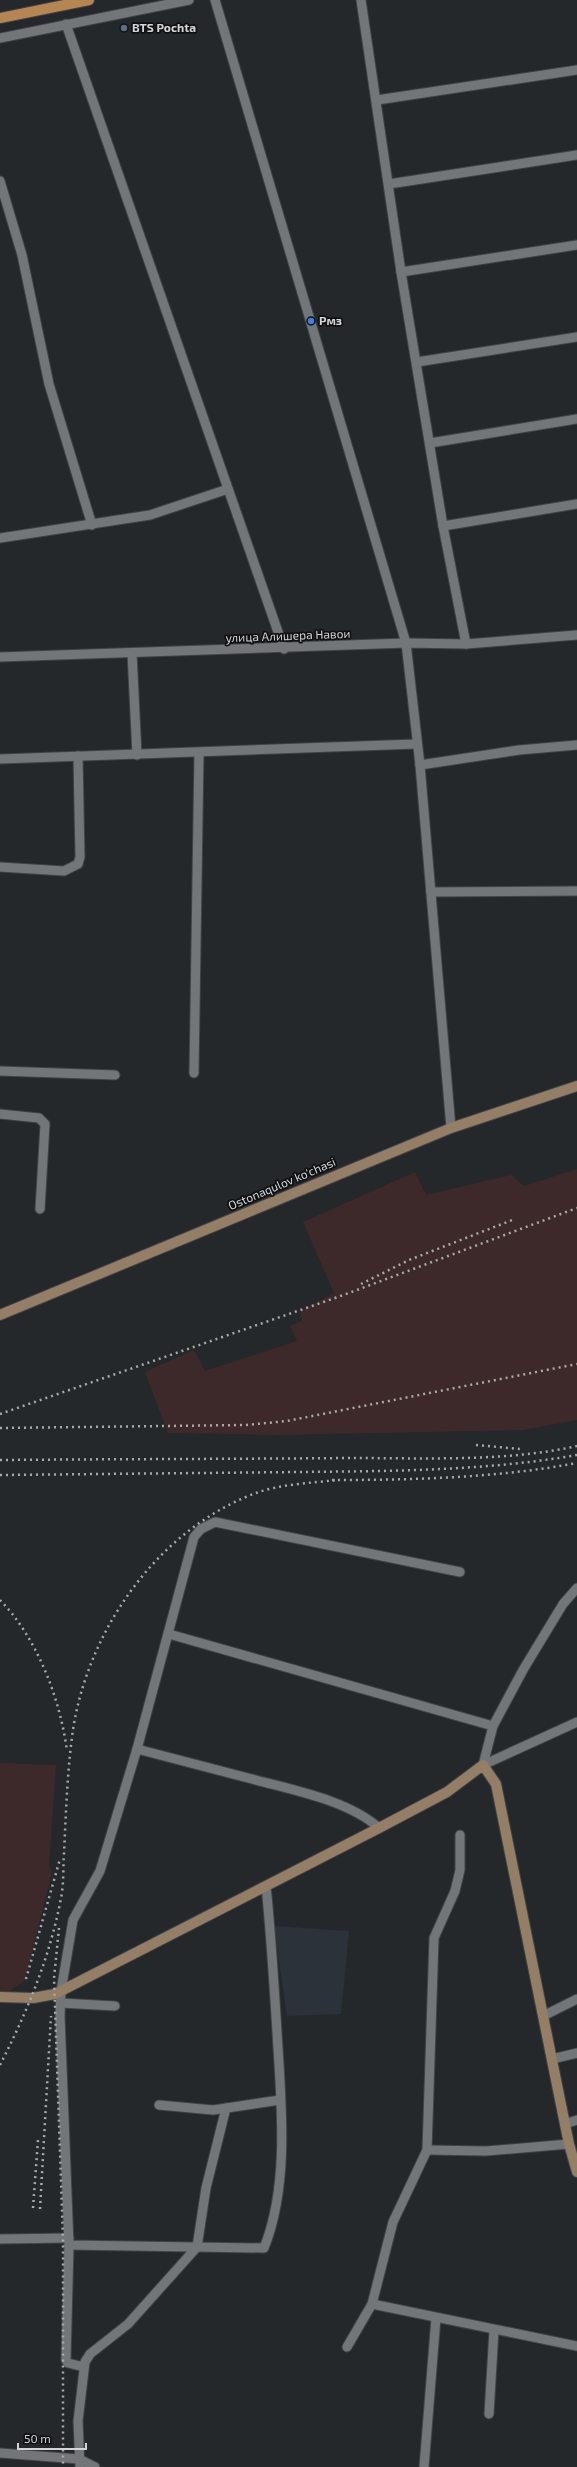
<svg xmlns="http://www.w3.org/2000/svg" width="577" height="2467" viewBox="0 0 577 2467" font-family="'Exo 2',sans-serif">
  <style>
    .built { fill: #2b3239 }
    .industrial { fill: #3d2929 }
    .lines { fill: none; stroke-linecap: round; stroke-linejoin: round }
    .street-casing { stroke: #414446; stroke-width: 11 }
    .secondary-casing { stroke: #414446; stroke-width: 12 }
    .primary-casing { stroke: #414446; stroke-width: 12 }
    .street { stroke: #737679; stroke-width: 9 }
    .secondary { stroke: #947e66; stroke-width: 10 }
    .primary { stroke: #b58552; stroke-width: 10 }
    .rail { stroke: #a8aaac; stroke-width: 2.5; stroke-dasharray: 2 4; stroke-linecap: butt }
    .service-dot { fill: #5c6f8a; stroke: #0f1012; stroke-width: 1.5 }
    .shop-dot { fill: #3f7fe0; stroke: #0f1012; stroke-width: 1.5 }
    .labels { text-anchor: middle; stroke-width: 3.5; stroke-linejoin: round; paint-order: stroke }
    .poi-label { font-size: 12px; font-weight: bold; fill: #d4d5d7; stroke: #0f1012; text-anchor: start }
    .street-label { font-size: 12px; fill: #d4d5d7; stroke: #0f1012 }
  </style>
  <rect width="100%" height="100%" fill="#25282a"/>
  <!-- built -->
  <polygon class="built" points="274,1926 349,1931 341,2014 287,2016"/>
  <!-- industrial -->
  <g class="industrial">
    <polygon points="577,1169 577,1420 523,1430 278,1435 168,1433 145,1372 194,1350 205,1371 297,1341 290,1326 302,1321 300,1311 334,1293 303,1222 415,1172 426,1195 511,1175 524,1186"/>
    <polygon points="0,1763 56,1765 49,1865 52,1872 25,1980 4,1995 0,1994"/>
  </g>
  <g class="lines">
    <defs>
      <g id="street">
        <polyline points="215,0 406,643 420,765 451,1128"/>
        <polyline points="361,0 401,272 443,526 466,644"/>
        <polyline points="66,24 284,649"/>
        <polyline points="0,38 189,0"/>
        <polyline points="377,100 577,70"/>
        <polyline points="0,181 22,255 49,384 92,525"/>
        <polyline points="389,184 577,155"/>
        <polyline points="401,272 577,245"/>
        <polyline points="417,362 577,337"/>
        <polyline points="430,443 577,419"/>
        <polyline points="443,526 577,504"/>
        <polyline points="0,538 150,515 228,489"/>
        <polyline points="132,653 137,755"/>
        <polyline points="0,657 406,643 466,644 577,635"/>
        <polyline points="0,759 416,744"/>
        <polyline points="420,765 519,750 577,745"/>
        <polyline points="0,867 64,871 78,864 80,857 78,756"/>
        <polyline points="431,892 577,891"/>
        <polyline points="0,1071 115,1075"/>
        <polyline points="194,1073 199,753"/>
        <polyline points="0,1114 39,1118 45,1124 40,1209"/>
        <polyline points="169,1634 493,1726"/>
        <path d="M 137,1749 C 176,1759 214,1769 252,1779 C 292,1790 348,1800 379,1828"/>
        <polyline points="483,1765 493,1726 523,1670 563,1604 577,1588"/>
        <polyline points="483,1765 577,1722"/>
        <path d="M 266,1886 C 271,1934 274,1983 277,2032 C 281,2100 290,2184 264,2248 L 69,2245 L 60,2016 L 61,1991 L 73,1920 L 100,1871 L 137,1749 L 194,1537 L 201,1529 L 215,1522 L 460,1572"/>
        <polyline points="61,2003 115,2006"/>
        <polyline points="543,2016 577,1999"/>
        <polyline points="552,2059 577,2053"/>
        <polyline points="159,2105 213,2110 280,2100"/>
        <polyline points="565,2124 577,2120"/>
        <polyline points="427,2150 486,2151 569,2144"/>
        <polyline points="0,2239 69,2238"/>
        <polyline points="69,2245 66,2360 68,2363 84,2367"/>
        <polyline points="372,2304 577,2346"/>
        <polyline points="347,2347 372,2304 393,2222 427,2150 434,1938 455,1891 460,1870 460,1835"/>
        <polyline points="489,2414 494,2330"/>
        <polyline points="0,2453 79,2459 95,2467"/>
        <polyline points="80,2467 78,2421 85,2362 90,2354 128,2324 197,2247 206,2188 226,2108"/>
        <polyline points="424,2467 436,2318"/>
      </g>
      <g id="secondary">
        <polyline points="0,1315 451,1128 577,1086"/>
        <polyline points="0,1997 33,1998 55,1994 379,1828 447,1792 483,1765 496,1784 569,2144 577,2172"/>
      </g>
      <polyline id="primary" points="0,18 89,0"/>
    </defs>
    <!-- street casing -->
    <use href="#street" class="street-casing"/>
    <!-- secondary casing -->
    <use href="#secondary" class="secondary-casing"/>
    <!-- primary casing -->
    <use href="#primary" class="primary-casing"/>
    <!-- street -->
    <use href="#street" class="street"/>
    <!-- secondary -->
    <use href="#secondary" class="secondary"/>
    <!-- primary -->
    <use href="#primary" class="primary"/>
    <!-- rail -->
    <g class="rail">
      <polyline points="361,1284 409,1260 515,1219"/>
      <polyline points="0,1414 338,1297 577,1208"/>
      <polyline points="0,1428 246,1425 287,1421 577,1364"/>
      <polyline points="476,1445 520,1449"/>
      <path d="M 0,1460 C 117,1459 234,1459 351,1458 C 424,1458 505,1462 577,1446"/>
      <path d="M 0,1475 C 100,1474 200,1473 300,1472 C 392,1471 485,1471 577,1455"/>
      <path d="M 332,1480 C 413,1480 497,1478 577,1463"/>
      <path d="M 0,1600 C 37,1638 60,1698 67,1751"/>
      <polyline points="59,1928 54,1978 63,2239 63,2467"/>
      <polyline points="26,1979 60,1859"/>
      <path d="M 0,2065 C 27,2012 50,1957 61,1898 C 64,1883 63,1867 64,1853 C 66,1814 67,1776 72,1737 C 85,1634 156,1530 256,1493 C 281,1484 311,1483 337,1480"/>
      <polyline points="33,2208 38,2140"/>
      <polyline points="40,2209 51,2016"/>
    </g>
  </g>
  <!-- markers -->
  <circle class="service-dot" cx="124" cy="28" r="4"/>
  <circle class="shop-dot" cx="311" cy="321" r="4"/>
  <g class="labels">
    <!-- poi labels -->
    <g class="poi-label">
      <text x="132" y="32">BTS Pochta</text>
      <text x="319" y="325">Рмз</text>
    </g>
    <!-- street labels -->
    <g class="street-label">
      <text transform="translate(288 636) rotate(-2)" y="4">улица Алишера Навои</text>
      <text transform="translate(282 1184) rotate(-23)" y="4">Ostonaqulov ko'chasi</text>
    </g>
  </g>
  <!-- scale -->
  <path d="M18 2443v6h68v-6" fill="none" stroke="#d4d5d7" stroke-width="2"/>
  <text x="24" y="2443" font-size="12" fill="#d4d5d7" stroke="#0f1012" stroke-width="3" paint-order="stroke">50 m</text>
</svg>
